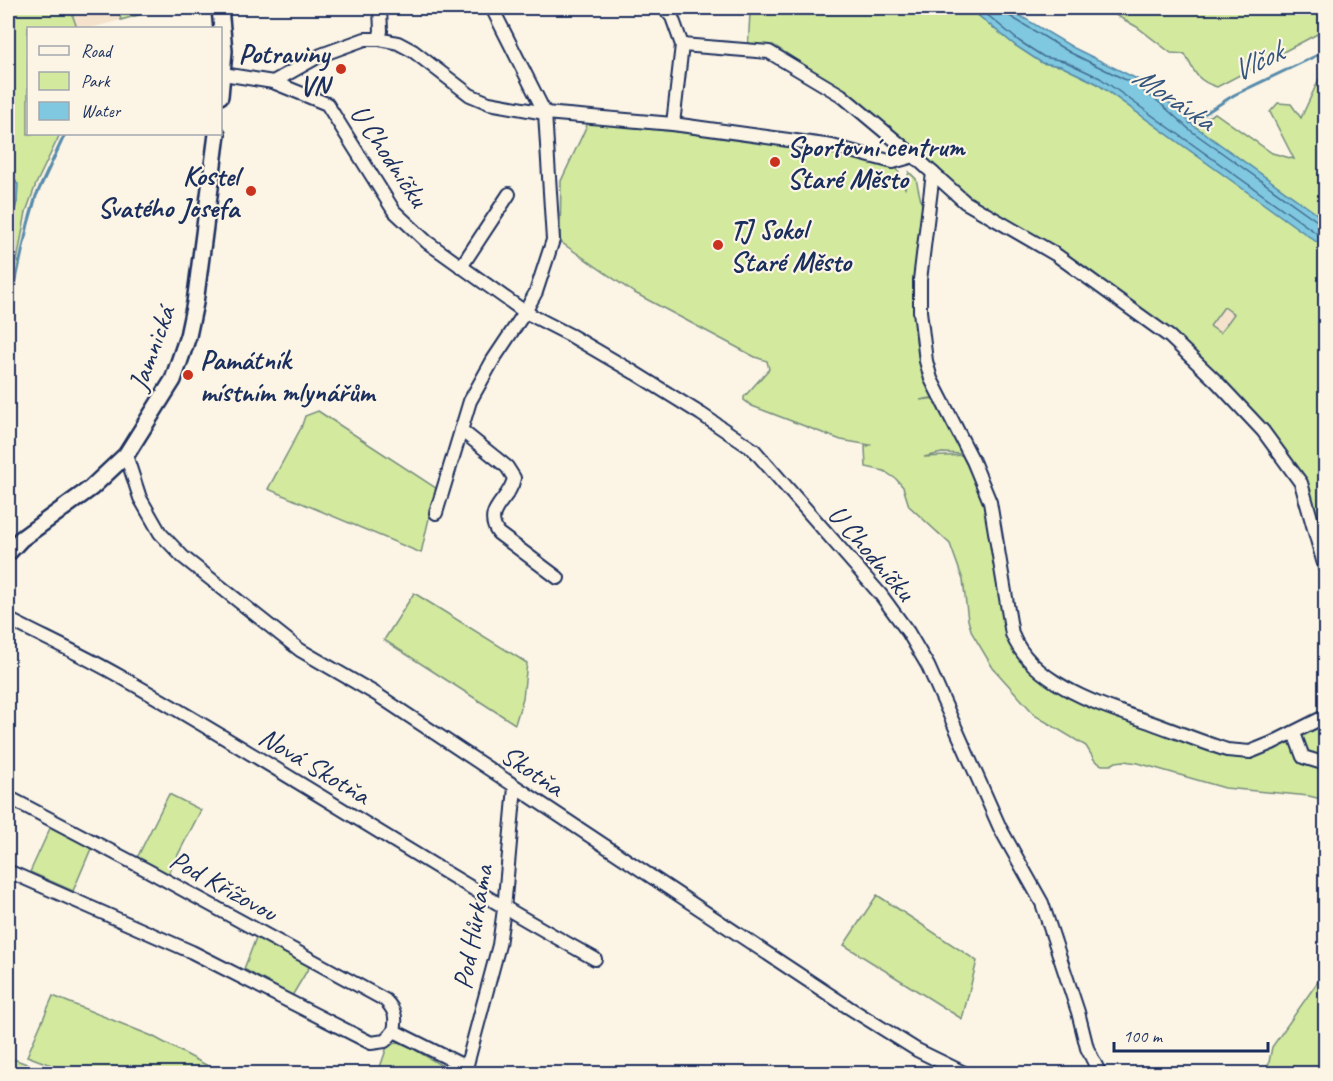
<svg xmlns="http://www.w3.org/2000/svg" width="1333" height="1081" viewBox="0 0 1333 1081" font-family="Caveat,sans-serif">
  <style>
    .built { fill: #f4e2cc }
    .green { fill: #d2e99e; stroke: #768c7e; stroke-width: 1.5; fill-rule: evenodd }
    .water { fill: #7fc8df; stroke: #578bab; stroke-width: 1.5 }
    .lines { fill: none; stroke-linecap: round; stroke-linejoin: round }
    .shore { stroke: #436c92; stroke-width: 1.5 }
    .stream { stroke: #578bab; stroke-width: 3 }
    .minor-casing { stroke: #1b2f5e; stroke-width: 16 }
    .major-casing { stroke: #1b2f5e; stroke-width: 20 }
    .minor { stroke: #fcf5e5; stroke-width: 12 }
    .major { stroke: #fcf5e5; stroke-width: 15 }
    .poi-dot { fill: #c8321e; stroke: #fcf5e5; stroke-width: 2 }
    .labels { text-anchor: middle; stroke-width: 4.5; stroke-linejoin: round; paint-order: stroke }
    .poi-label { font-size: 28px; font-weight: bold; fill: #1b2f5e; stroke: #fcf5e5; text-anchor: start }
    .street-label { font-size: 28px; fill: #1b2f5e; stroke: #fcf5e5 }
    .water-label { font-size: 30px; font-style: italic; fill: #34557e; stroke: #fcf5e5 }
  </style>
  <rect width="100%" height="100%" fill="#fcf5e5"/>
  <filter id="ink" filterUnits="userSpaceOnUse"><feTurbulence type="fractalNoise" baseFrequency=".0167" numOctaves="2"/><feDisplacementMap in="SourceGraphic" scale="12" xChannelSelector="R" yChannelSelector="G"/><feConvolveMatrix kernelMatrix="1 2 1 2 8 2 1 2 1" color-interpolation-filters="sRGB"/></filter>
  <g filter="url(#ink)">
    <!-- built -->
    <g class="built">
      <polygon points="70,8 165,8 91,28 77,28"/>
      <polygon points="1224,307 1234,314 1220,333 1210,326"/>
    </g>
    <!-- green -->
    <g class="green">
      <polygon points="8,8 70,8 77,28 28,28 28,134 60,134 36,184 26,212 17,261 19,261 8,316 8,234 17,202 16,181 8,178"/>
      <polygon points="118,8 162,8 121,20"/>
      <path d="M 744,8 L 969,8 L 1016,46 L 1042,63 L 1061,66 L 1096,83 L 1325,247 L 1325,566 L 1302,479 L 1292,460 L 1194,351 L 1170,331 L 1086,267 L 974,200 L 844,91 L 773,45 L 771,50 L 748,48 L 750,13 ZM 1224,307 L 1234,314 L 1220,333 L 1210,326 Z"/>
      <path d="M 1103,8 L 1325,8 L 1325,30 L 1217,87 C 1196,81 1194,71 1185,54 L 1171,53 L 1137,27 Z"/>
      <polygon points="1325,75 1325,220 1193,125 1215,113 1272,153 1294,159 1270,112 1278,103 1291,104 1301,118 1319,79"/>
      <polygon points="588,123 779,142 819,148 896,166 905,188 909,172 916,179 924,214 916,276 936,397 920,400 937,398 964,454 942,453 924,457 966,455 997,518 1006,557 1011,600 1020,636 1030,656 1044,667 1094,696 1158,717 1236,746 1278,746 1325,721 1325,800 1309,796 1225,788 1138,763 1124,761 1116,762 1111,765 1102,765 1095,761 1086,746 1036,716 993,668 972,633 968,620 963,580 950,544 909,506 903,487 896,479 884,471 866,467 865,447 870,445 841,440 752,406 744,400 744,397 769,369 767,361 755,357 633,292 562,243 560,239 561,181"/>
      <polygon points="318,411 436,488 421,553 268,489 301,428 305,416"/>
      <polygon points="414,593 527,663 523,698 515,724 384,640"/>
      <polygon points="169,794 201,810 168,874 137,858"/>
      <polygon points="52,824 93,844 73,891 30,872"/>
      <polygon points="877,895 977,961 962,1019 844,945"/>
      <polygon points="257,935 311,964 292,996 244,969"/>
      <polygon points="1325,975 1325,1073 1269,1073 1268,1067 1272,1047 1319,980"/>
      <polygon points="53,996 152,1036 221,1073 72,1073 27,1056"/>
      <polygon points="397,1042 409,1046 454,1073 378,1073 387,1047"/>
      <polygon points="8,1057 51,1073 8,1073"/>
    </g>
    <!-- water -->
    <g class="water">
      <polygon points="969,8 1007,8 1074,48 1137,79 1164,98 1193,125 1325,220 1325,248 1096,83 1061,66 1042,63 1016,46"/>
      <polygon points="8,178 18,184 17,202 8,234"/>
    </g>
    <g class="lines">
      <!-- shore -->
      <g class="shore">
        <polyline points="979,8 1019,41 1044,57 1064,61 1100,78 1326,240"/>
        <polyline points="1005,8 1008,15 1071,53 1134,84 1160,103 1190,130 1320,223 1326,224"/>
      </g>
      <!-- stream -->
      <g class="stream">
        <polyline points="1320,8 1326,13"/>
        <polyline points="1190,123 1234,95 1326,51"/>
        <polyline points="8,317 28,224 36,196 65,134"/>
      </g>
      <defs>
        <g id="minor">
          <polyline points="664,8 672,17 682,45 673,124"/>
          <polyline points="379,39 381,31 380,8"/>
          <polyline points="682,45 769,52 841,95 914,156"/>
          <polyline points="223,74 273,82 321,55 365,39 379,39 398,43 413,51 470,95 489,103 545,113 673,124 832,146 893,162 914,156 965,202 1055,254 1170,337 1217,382 1263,431 1301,483 1326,571"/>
          <polyline points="273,82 327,104 394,211 427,242 525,312 570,335 635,373 701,414 754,450 881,595 908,632 928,666 1000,828 1042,903 1078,1012 1087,1048 1100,1074"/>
          <path d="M 933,173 L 920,280 L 920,311 L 926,361 L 931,379 L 973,461 L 990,502 L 1012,634 C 1033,686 1104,706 1152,723 C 1177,732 1201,742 1227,750 L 1250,752 L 1272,743 L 1326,716"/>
          <polyline points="461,267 509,194"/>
          <path d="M 461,430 L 507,467 L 514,478 C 510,501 482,509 498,533 L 558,578"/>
          <polyline points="126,455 140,498 160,533 183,557 300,650 376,694 848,1007 917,1050 966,1074"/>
          <polyline points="436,513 470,401 493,360 525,312 536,292 553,240 545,113 492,8"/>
          <path d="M 8,619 C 45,638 85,656 121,677 C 281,768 434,870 595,959"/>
          <polyline points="1294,733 1303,757 1326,764"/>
          <path d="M 8,797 L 147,870 L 385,1000 C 395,1010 397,1017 394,1031 L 466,1067"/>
          <polyline points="8,871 192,952 371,1043 385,1041 394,1031"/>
          <polyline points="465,1072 499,945 504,909 515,787"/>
        </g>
        <g id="major">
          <polyline points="220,8 224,51 220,96"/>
          <polyline points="8,553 21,539 91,488 126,455 173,380 188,336 195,303 217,134"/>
        </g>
      </defs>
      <!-- minor casing -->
      <use href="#minor" class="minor-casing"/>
      <!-- major casing -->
      <use href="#major" class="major-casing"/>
      <!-- minor -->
      <use href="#minor" class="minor"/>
      <!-- major -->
      <use href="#major" class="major"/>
    </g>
  </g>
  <!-- markers -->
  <g class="poi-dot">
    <circle cx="341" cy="69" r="6"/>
    <circle cx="775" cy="162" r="6"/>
    <circle cx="251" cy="191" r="6"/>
    <circle cx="718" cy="245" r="6"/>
    <circle cx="188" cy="375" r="6"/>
  </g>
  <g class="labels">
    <!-- poi labels -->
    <g class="poi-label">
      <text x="329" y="63" text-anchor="end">Potraviny<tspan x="329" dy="32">VN</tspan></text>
      <text x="787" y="156">Sportovní centrum<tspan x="787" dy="32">Staré Město</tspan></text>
      <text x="239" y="185" text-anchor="end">Kostel<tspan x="239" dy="32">Svatého Josefa</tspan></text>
      <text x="730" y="239">TJ Sokol<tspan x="730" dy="32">Staré Město</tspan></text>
      <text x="200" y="369">Památník<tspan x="200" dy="32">místním mlynářům</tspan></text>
    </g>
    <!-- street labels -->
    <g class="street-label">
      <text transform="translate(390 155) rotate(56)" y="10">U Chodníčku</text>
      <text transform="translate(151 348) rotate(-70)" y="10">Jamnická</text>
      <text transform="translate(872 552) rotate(49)" y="10">U Chodníčku</text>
      <text transform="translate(315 765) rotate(31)" y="10">Nová Skotňa</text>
      <text transform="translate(533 770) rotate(34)" y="10">Skotňa</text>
      <text transform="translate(224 885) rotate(29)" y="10">Pod Křížovou</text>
      <text transform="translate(472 927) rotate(-80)" y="10">Pod Hůrkama</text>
    </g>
    <!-- water labels -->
    <g class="water-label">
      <text transform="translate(1257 61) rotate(-26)" y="10">Vlčok</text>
      <text transform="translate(1174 98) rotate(34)" y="10">Morávka</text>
    </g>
  </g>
  <!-- margin -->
  <rect width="1333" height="1081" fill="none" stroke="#fcf5e5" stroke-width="30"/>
  <rect x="15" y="15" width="1303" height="1051" fill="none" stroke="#1b2f5e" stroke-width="2" filter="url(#ink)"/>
  <!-- legend -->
  <rect x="27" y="27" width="195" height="108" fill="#fcf5e5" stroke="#a2a6af" stroke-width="1.5"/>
  <rect x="39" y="46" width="30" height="9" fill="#fcf5e5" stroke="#a2a6af" stroke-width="1.5"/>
  <text x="81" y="57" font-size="18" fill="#1b2f5e">Road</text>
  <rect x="39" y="72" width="30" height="18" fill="#d2e99e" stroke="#a2a6af" stroke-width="1.5"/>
  <text x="81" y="87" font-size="18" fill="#1b2f5e">Park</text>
  <rect x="39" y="102" width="30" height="18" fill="#7fc8df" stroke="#a2a6af" stroke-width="1.5"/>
  <text x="81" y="117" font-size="18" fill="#1b2f5e">Water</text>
  <!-- scale -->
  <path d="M1114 1042v9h154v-9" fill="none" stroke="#1b2f5e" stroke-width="3"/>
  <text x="1123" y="1042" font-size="18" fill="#1b2f5e" stroke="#fcf5e5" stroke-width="4.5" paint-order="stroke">100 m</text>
</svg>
